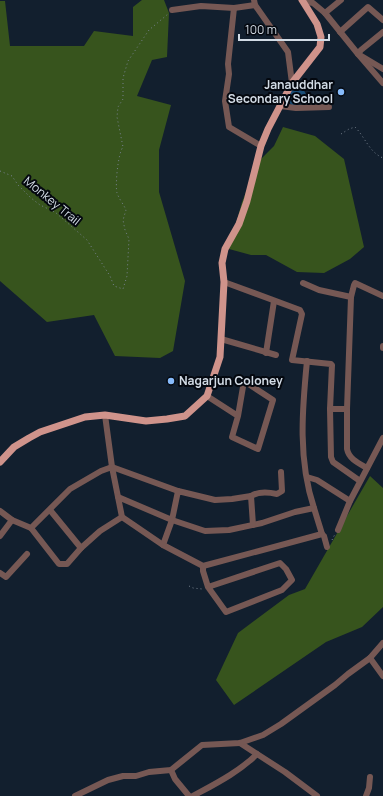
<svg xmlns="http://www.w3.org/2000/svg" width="383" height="796" viewBox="0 0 383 796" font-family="Manrope,sans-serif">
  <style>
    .forest { fill: #37541d }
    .water { fill: #1a4e78 }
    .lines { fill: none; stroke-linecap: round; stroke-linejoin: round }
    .path { stroke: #788390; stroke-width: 1; stroke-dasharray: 1 3; stroke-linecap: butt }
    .minor { stroke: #765854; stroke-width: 6 }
    .major { stroke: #cf938b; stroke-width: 7 }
    .poi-dot { fill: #87bbfb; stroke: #04080f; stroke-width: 1.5 }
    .labels { text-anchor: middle; stroke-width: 4; stroke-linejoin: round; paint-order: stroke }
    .poi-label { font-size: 12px; font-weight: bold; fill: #d2dbe5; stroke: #04080f; text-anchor: end }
    .street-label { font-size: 12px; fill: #d2dbe5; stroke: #04080f }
  </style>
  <rect width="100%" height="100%" fill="#121f2e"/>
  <!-- forest -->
  <g class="forest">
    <polygon points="142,0 164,0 169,13 167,57 152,60 137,96 171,105 159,150 159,192 185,281 173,351 160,358 115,356 94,315 47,322 0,281 0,1 5,1 10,46 84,46 94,31 133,36 133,7"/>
    <polygon points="283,127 315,136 344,159 364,247 350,259 324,273 297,272 266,255 251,255 229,249 242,202 258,162 274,146"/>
    <polygon points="370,476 383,488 383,607 362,627 326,642 234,705 216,680 238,633 289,595 305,589"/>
  </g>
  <!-- water -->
  <path class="water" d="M 295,86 L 302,88 C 311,98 304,106 292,105 L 286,100 L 291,87 Z"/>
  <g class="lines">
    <!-- path -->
    <g class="path">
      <path d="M 341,134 L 349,129 L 355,127 C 365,137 369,152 383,158"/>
      <path d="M 0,171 L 12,176 L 18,185 L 31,198 L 40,205 L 55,212 L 87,240 L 110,276 L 114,286 L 123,289 L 127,276 L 129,239 L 125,230 L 123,220 L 126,210 C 124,205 119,199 117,193 C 115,185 118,153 123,147 L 117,117 L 118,107 L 123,99 L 123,78 L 128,61 L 149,30 L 168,14"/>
      <polyline points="332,540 335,534"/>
      <polyline points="189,586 193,588 202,589"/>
    </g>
    <!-- minor -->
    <g class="minor">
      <polyline points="254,0 255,5 288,52 292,83"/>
      <polyline points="303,1 313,3 325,13 358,54 383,69"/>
      <polyline points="234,8 228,64 229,74 225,101 229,127 261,146"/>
      <polyline points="172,10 201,6 234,8 255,5"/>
      <polyline points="325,13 341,0"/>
      <polyline points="340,32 368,7 383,20"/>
      <polyline points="383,32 361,50 358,54 383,83"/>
      <polyline points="280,106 296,108 329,107"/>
      <polyline points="224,282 300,310 302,314 292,360 331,364 332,365 330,409"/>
      <polyline points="303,283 319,290 351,297 347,409 330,409 331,457 333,462 360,481"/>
      <polyline points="351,297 354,285 355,283 383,296"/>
      <polyline points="221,339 276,355"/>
      <polyline points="383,346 383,348"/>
      <polyline points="266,353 274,301"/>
      <path d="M 307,361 C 302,411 298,460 314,508 L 295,512 L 262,523 L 229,530 L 205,531 L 172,520 L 163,545 L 203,566 L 322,534 L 324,536 L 327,547"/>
      <polyline points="207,396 238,416 232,437 258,449 273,400 244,381 238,416"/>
      <path d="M 347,409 L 347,449 C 349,459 358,463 367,468"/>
      <polyline points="105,415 112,467 118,497"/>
      <polyline points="307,477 317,480 350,501"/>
      <path d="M 251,496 C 259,491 268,492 277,494 L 282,491 L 281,472"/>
      <polyline points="314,508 322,534"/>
      <polyline points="50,510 81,548"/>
      <polyline points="0,511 12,520 31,528 70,489 101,471 112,467 178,491"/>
      <polyline points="31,528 59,564 67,564 81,548 100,531 122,517"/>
      <polyline points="338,530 350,501 383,438"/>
      <polyline points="0,536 12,520"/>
      <polyline points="163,545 122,517 118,497 172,520 178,491 215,500 232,499 251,496 253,525"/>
      <polyline points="203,566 203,571 208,587 280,563 286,569 292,580 282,590 226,612 208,587"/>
      <polyline points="0,573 6,577 27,554"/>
      <polyline points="370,658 383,676"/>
      <polyline points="240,743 285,772 317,796"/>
      <polyline points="171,770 175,779 189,796"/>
      <polyline points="75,796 108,780 123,776 136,776 149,772 171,770 202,745 240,743 263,735 281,724 335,685 348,674 370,658 383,643"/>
      <path d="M 193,796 C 215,784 239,772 257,754"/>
      <polyline points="366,796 369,788 370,777"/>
    </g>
    <!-- major -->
    <polyline class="major" points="0,462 14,447 29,438 40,432 85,417 105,415 146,421 167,419 185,416 207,396 220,357 224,282 222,263 225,249 239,224 247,201 261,146 268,129 292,83 320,47 321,37 317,24 302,0"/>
  </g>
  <!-- markers -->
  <g class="poi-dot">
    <circle cx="341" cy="92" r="4"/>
    <circle cx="171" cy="381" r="4"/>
  </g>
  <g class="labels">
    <!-- poi labels -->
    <g class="poi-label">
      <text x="333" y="89">Janauddhar<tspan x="333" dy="14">Secondary School</tspan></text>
      <text x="179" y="385" text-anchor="start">Nagarjun Coloney</text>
    </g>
    <!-- street labels -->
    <g class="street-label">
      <text transform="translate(52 201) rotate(39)" y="4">Monkey Trail</text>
    </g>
  </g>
  <!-- scale -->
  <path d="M239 34v6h90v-6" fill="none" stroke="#d2dbe5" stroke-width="2"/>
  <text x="245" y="34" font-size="12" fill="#d2dbe5" stroke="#04080f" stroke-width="3" paint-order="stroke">100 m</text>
</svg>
